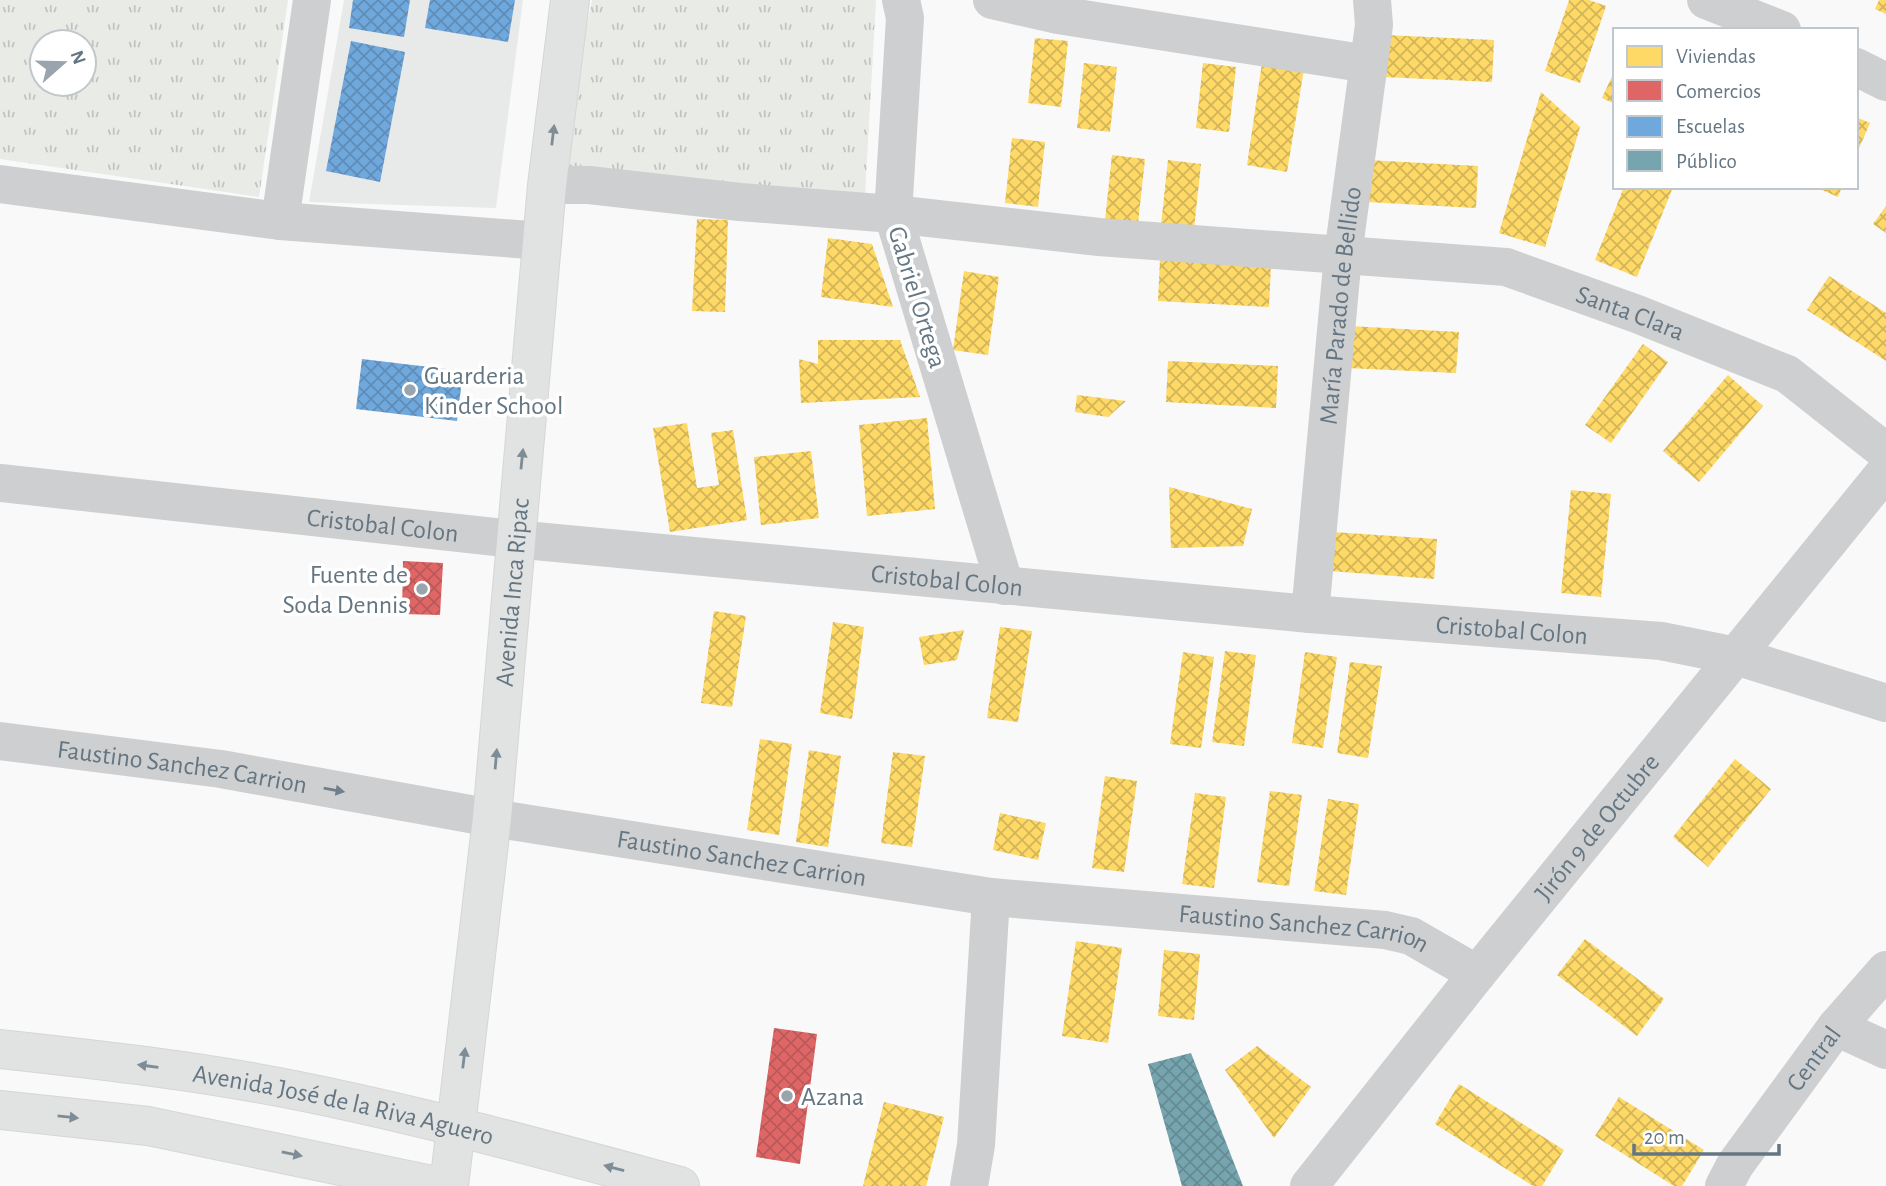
<svg xmlns="http://www.w3.org/2000/svg" width="1886" height="1186" viewBox="0 0 1886 1186" font-family="'Alegreya Sans',sans-serif">
  <style>
    .built { fill: #e8e9e9 }
    .park { fill: url(#park-tufts); fill-rule: evenodd }
    .homes { fill: url(#homes-cross-hatch) }
    .shops { fill: url(#shops-cross-hatch) }
    .schools { fill: url(#schools-cross-hatch) }
    .public { fill: url(#public-cross-hatch) }
    .lines { fill: none; stroke-linecap: round; stroke-linejoin: round }
    .secondary-casing { stroke: #d5d6d7; stroke-width: 40 }
    .primary-casing { stroke: #d5d6d7; stroke-width: 40 }
    .pedestrian { stroke: #cecfd0; stroke-width: 38 }
    .minor { stroke: #cecfd0; stroke-width: 38 }
    .secondary { stroke: #e1e2e2; stroke-width: 38 }
    .primary { stroke: #e1e2e2; stroke-width: 38 }
    .oneway { fill: #7e8c96 }
    .oneway2 { fill: #707f8b }
    .poi-dot { fill: #99a4ac; stroke: #fff; stroke-width: 2.5 }
    .labels { text-anchor: middle; stroke-width: 7; stroke-linejoin: round; paint-order: stroke }
    .street-label { font-size: 26px; fill: #657683; stroke: #fff }
    .poi-label { font-size: 26px; fill: #657683; stroke: #fff; text-anchor: start }
  </style>
  <defs>
    <pattern id="park-tufts" width="24" height="20" patternUnits="userSpaceOnUse" patternTransform="scale(1.75)"><rect width="24" height="20" fill="#e8ebe6"/><path d="M3 7l-1-3M5 7V3M7 7l1-3M15 17l-1-3M17 17v-4M19 17l1-3" fill="none" stroke="#c0c3c0"/></pattern>
    <pattern id="homes-cross-hatch" width="8" height="8" patternUnits="userSpaceOnUse" patternTransform="scale(1.75)"><rect width="8" height="8" fill="#ffd966"/><path d="M0 0l8 8M0 8l8-8" fill="none" stroke="#d2b559"/></pattern>
    <pattern id="shops-cross-hatch" width="8" height="8" patternUnits="userSpaceOnUse" patternTransform="scale(1.75)"><rect width="8" height="8" fill="#e06666"/><path d="M0 0l8 8M0 8l8-8" fill="none" stroke="#b95959"/></pattern>
    <pattern id="schools-cross-hatch" width="8" height="8" patternUnits="userSpaceOnUse" patternTransform="scale(1.75)"><rect width="8" height="8" fill="#6fa8dc"/><path d="M0 0l8 8M0 8l8-8" fill="none" stroke="#5f8db8"/></pattern>
    <pattern id="public-cross-hatch" width="8" height="8" patternUnits="userSpaceOnUse" patternTransform="scale(1.75)"><rect width="8" height="8" fill="#76a5af"/><path d="M0 0l8 8M0 8l8-8" fill="none" stroke="#648b94"/></pattern>
  </defs>
  <rect width="100%" height="100%" fill="#f9f9f9"/>
  <!-- built -->
  <polygon class="built" points="344,0 523,0 496,208 309,202"/>
  <!-- park -->
  <g class="park">
    <path d="M 0,0 L 288,0 L 259,197 L 0,159 ZM 42,42 L 84,42 L 84,84 L 42,84 Z"/>
    <polygon points="592,0 876,0 865,195 557,169"/>
  </g>
  <!-- homes -->
  <g class="homes">
    <polygon points="1569,0 1589,0 1606,6 1580,83 1545,71"/>
    <polygon points="1879,0 1886,0 1886,14 1875,9"/>
    <polygon points="1385,35 1494,40 1492,82 1383,77"/>
    <polygon points="1035,38 1068,41 1061,107 1028,103"/>
    <polygon points="1263,56 1305,63 1287,172 1247,165"/>
    <polygon points="1084,63 1117,67 1110,132 1077,128"/>
    <polygon points="1203,63 1236,67 1229,132 1196,128"/>
    <polygon points="1615,70 1615,104 1602,98"/>
    <polygon points="1541,92 1580,127 1545,247 1499,233"/>
    <polygon points="1856,117 1870,123 1856,155"/>
    <polygon points="1012,138 1045,142 1038,207 1005,203"/>
    <polygon points="1112,155 1145,159 1138,223 1105,220"/>
    <polygon points="1168,160 1201,164 1194,229 1161,225"/>
    <polygon points="1368,160 1478,166 1476,208 1367,202"/>
    <polygon points="1624,187 1673,187 1637,277 1595,260"/>
    <polygon points="1815,187 1842,187 1838,197"/>
    <polygon points="1886,206 1886,233 1873,224"/>
    <polygon points="697,219 728,220 725,312 692,311"/>
    <polygon points="828,238 872,244 893,307 821,297"/>
    <polygon points="1160,259 1271,265 1269,307 1158,301"/>
    <polygon points="964,271 999,277 988,355 953,350"/>
    <polygon points="1829,276 1886,313 1886,361 1807,310"/>
    <polygon points="1349,326 1459,332 1456,373 1347,368"/>
    <polygon points="818,340 900,340 920,397 801,403 799,359 818,364"/>
    <polygon points="1643,344 1668,362 1611,443 1585,425"/>
    <polygon points="1168,361 1278,366 1276,408 1166,402"/>
    <polygon points="1728,375 1763,406 1699,482 1663,451"/>
    <polygon points="1077,395 1126,401 1108,417 1075,412"/>
    <polygon points="927,418 935,509 867,516 859,425"/>
    <polygon points="687,423 697,488 719,485 711,433 733,430 747,520 670,532 653,428"/>
    <polygon points="811,451 819,518 761,525 754,457"/>
    <polygon points="1169,487 1252,509 1243,546 1171,548"/>
    <polygon points="1571,490 1611,494 1601,597 1561,593"/>
    <polygon points="1333,532 1437,539 1434,579 1330,571"/>
    <polygon points="714,611 746,616 732,707 701,703"/>
    <polygon points="833,622 864,627 852,719 820,713"/>
    <polygon points="1000,627 1032,631 1018,722 987,718"/>
    <polygon points="964,630 957,660 924,665 919,637"/>
    <polygon points="1225,651 1256,655 1244,746 1212,742"/>
    <polygon points="1183,652 1214,657 1201,748 1170,744"/>
    <polygon points="1305,652 1337,657 1323,748 1292,743"/>
    <polygon points="1350,662 1382,666 1368,758 1337,753"/>
    <polygon points="760,739 792,744 779,835 747,830"/>
    <polygon points="809,750 841,756 828,847 796,842"/>
    <polygon points="893,752 925,756 912,847 881,843"/>
    <polygon points="1735,759 1771,789 1708,867 1673,837"/>
    <polygon points="1105,776 1137,781 1124,872 1092,868"/>
    <polygon points="1270,791 1302,795 1289,886 1257,882"/>
    <polygon points="1195,793 1226,797 1214,888 1182,884"/>
    <polygon points="1328,799 1359,804 1346,895 1314,891"/>
    <polygon points="1000,813 1046,823 1038,860 993,850"/>
    <polygon points="1585,939 1664,999 1637,1036 1557,975"/>
    <polygon points="1076,941 1122,948 1108,1043 1062,1036"/>
    <polygon points="1164,950 1200,954 1194,1020 1158,1016"/>
    <polygon points="1257,1046 1311,1087 1274,1138 1225,1070"/>
    <polygon points="1459,1084 1564,1150 1542,1186 1533,1186 1435,1124"/>
    <polygon points="1619,1097 1704,1150 1682,1186 1674,1186 1595,1136"/>
    <polygon points="884,1102 944,1117 926,1186 863,1186"/>
  </g>
  <!-- shops -->
  <g class="shops">
    <polygon points="403,561 443,563 440,615 402,614"/>
    <polygon points="774,1028 817,1034 800,1164 756,1157"/>
  </g>
  <!-- schools -->
  <g class="schools">
    <polygon points="353,0 410,0 404,37 349,28"/>
    <polygon points="430,0 515,0 508,42 425,28"/>
    <polygon points="351,41 405,52 380,182 326,171"/>
    <polygon points="362,359 463,371 457,421 356,409"/>
  </g>
  <!-- public -->
  <polygon class="public" points="1191,1053 1243,1186 1182,1186 1148,1064"/>
  <g class="lines">
    <defs>
      <g id="secondary">
        <path id="s7" d="M 449,1186 L 492,818 L 547,185 L 570,0"/>
      </g>
      <g id="primary">
        <path id="s8" d="M 0,1049 C 100,1060 201,1071 299,1091 C 428,1117 554,1152 680,1186"/>
        <polyline points="0,1110 148,1126 437,1186"/>
      </g>
    </defs>
    <!-- secondary casing -->
    <use href="#secondary" class="secondary-casing"/>
    <!-- primary casing -->
    <use href="#primary" class="primary-casing"/>
    <!-- pedestrian -->
    <g class="pedestrian">
      <polyline points="992,0 1058,15 1368,64"/>
      <polyline points="1005,586 893,214 1099,237 1343,255"/>
      <polyline points="969,1186 976,1145 991,897"/>
    </g>
    <!-- minor -->
    <g class="minor">
      <polyline points="1706,0 1782,30"/>
      <polyline points="1856,67 1886,82"/>
      <polyline points="0,184 280,221 543,241"/>
      <polyline points="547,185 589,185 740,202 893,214 905,18 901,0"/>
      <polyline points="280,221 312,0"/>
      <path id="s1" d="M 1343,255 L 1506,267 L 1637,314 L 1787,374 L 1886,452"/>
      <path id="s2" d="M 0,483 L 514,539 L 1310,614 L 1661,641 L 1736,656 L 1886,703"/>
      <path id="s3" d="M 1310,614 L 1343,255 L 1374,25 L 1372,0"/>
      <path id="s4" d="M 0,741 L 221,769 L 492,818 L 991,897 L 1385,930 L 1411,936 L 1477,974"/>
      <polyline points="1836,1027 1886,1050"/>
      <path id="s5" d="M 1309,1186 L 1477,974 L 1886,471"/>
      <path id="s6" d="M 1724,1186 L 1735,1165 L 1836,1027 L 1886,970"/>
    </g>
    <!-- secondary -->
    <use href="#secondary" class="secondary"/>
    <!-- primary -->
    <use href="#primary" class="primary"/>
  </g>
  <!-- one-way arrows -->
  <defs><path id="oneway-solid" d="M-6-.8H1V-3.2L6.5 0L1 3.2V.8H-6Z" transform="scale(1.75)"/></defs>
  <g class="oneway">
    <use href="#oneway-solid" transform="translate(553 135) rotate(-83)"/>
    <use href="#oneway-solid" transform="translate(522 459) rotate(-84)"/>
    <use href="#oneway-solid" transform="translate(496 759) rotate(-85)"/>
    <use href="#oneway-solid" transform="translate(464 1058) rotate(-83)"/>
    <use href="#oneway-solid" transform="translate(148 1066) rotate(-172)"/>
    <use href="#oneway-solid" transform="translate(68 1117) rotate(6)"/>
    <use href="#oneway-solid" transform="translate(292 1154) rotate(12)"/>
    <use href="#oneway-solid" transform="translate(614 1168) rotate(-165)"/>
  </g>
  <use class="oneway2" href="#oneway-solid" transform="translate(334 790) rotate(10)"/>
  <!-- markers -->
  <g class="poi-dot">
    <circle cx="410" cy="390" r="7"/>
    <circle cx="422" cy="589" r="7"/>
    <circle cx="787" cy="1096" r="7"/>
  </g>
  <g class="labels">
    <!-- street labels -->
    <g class="street-label">
      <text transform="translate(918 297) rotate(73)" y="9">Gabriel Ortega</text>
      <text dy="9" stroke="none"><textPath href="#s3" startOffset="310">María Parado de Bellido</textPath></text>
      <text dy="9" stroke="none"><textPath href="#s1" startOffset="296">Santa Clara</textPath></text>
      <text dy="9" stroke="none"><textPath href="#s2" startOffset="385">Cristobal Colon</textPath></text>
      <text dy="9" stroke="none"><textPath href="#s2" startOffset="952">Cristobal Colon</textPath></text>
      <text dy="9" stroke="none"><textPath href="#s7" startOffset="597">Avenida Inca Ripac</textPath></text>
      <text dy="9" stroke="none"><textPath href="#s2" startOffset="1519">Cristobal Colon</textPath></text>
      <text dy="9" stroke="none"><textPath href="#s4" startOffset="184">Faustino Sanchez Carrion</textPath></text>
      <text dy="9" stroke="none"><textPath href="#s5" startOffset="460">Jirón 9 de Octubre</textPath></text>
      <text dy="9" stroke="none"><textPath href="#s4" startOffset="751">Faustino Sanchez Carrion</textPath></text>
      <text dy="9" stroke="none"><textPath href="#s4" startOffset="1318">Faustino Sanchez Carrion</textPath></text>
      <text dy="9" stroke="none"><textPath href="#s6" startOffset="156">Central</textPath></text>
      <text dy="9" stroke="none"><textPath href="#s8" startOffset="348">Avenida José de la Riva Aguero</textPath></text>
    </g>
    <!-- poi labels -->
    <g class="poi-label">
      <text x="424" y="384">Guarderia<tspan x="424" dy="30">Kinder School</tspan></text>
      <text x="408" y="583" text-anchor="end">Fuente de<tspan x="408" dy="30">Soda Dennis</tspan></text>
      <text x="801" y="1105">Azana</text>
    </g>
  </g>
  <!-- legend -->
  <rect x="1613" y="28" width="245" height="161" fill="#ffffff" stroke="#c1c8cd" stroke-width="2"/>
  <rect x="1627" y="46" width="35" height="21" fill="#ffd966" stroke="#c1c8cd" stroke-width="2"/>
  <text x="1676" y="63" font-size="21" fill="#657683">Viviendas</text>
  <rect x="1627" y="80" width="35" height="21" fill="#e06666" stroke="#c1c8cd" stroke-width="2"/>
  <text x="1676" y="98" font-size="21" fill="#657683">Comercios</text>
  <rect x="1627" y="116" width="35" height="21" fill="#6fa8dc" stroke="#c1c8cd" stroke-width="2"/>
  <text x="1676" y="133" font-size="21" fill="#657683">Escuelas</text>
  <rect x="1627" y="150" width="35" height="21" fill="#76a5af" stroke="#c1c8cd" stroke-width="2"/>
  <text x="1676" y="168" font-size="21" fill="#657683">Público</text>
  <!-- north arrow -->
  <g transform="translate(63 63) rotate(70)"><circle r="33" fill="#ffffff" stroke="#c1c8cd" stroke-width="2"/>
  <path d="M0-5L12 26L0 18L-12 26Z" fill="#99a4ac"/>
  <text y="-10" font-size="19" font-weight="bold" text-anchor="middle" fill="#657683">N</text>
  </g>
  <!-- scale -->
  <path d="M1634 1144v10h145v-10" fill="none" stroke="#657683" stroke-width="3.5"/>
  <text x="1644" y="1144" font-size="21" fill="#657683" stroke="#ffffff" stroke-width="5" paint-order="stroke">20 m</text>
</svg>
